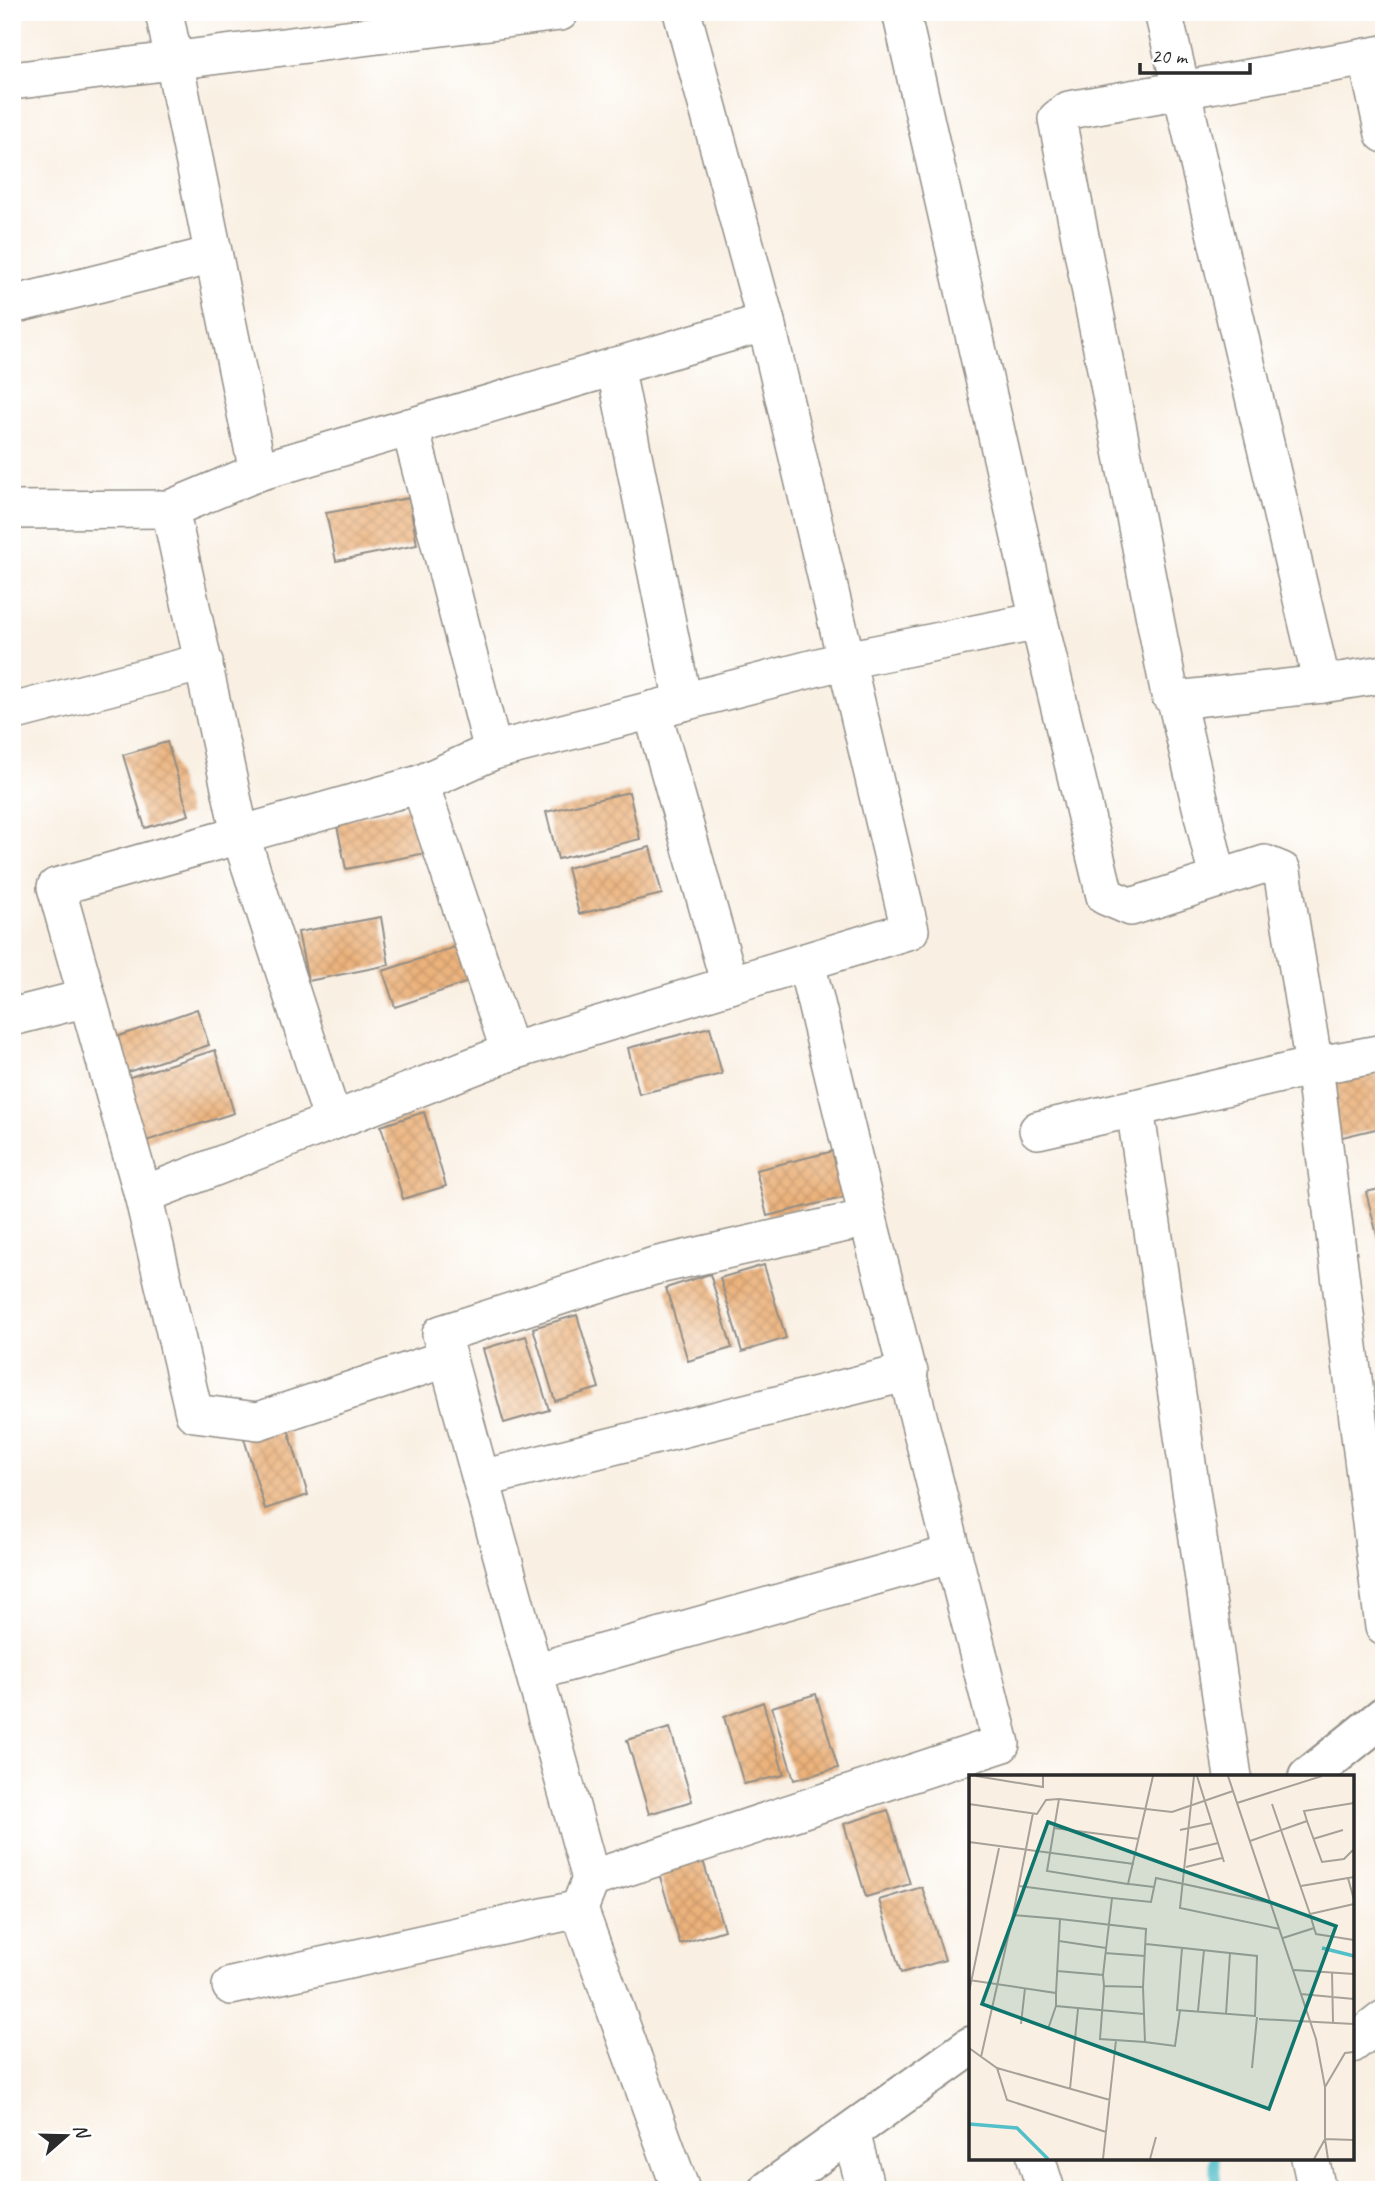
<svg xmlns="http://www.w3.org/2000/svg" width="1396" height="2202" viewBox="0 0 1396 2202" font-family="Caveat,sans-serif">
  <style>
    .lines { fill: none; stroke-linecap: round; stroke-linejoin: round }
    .stream { stroke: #52bfc9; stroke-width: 10 }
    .building { fill: url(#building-cross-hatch) }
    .minor-casing { stroke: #928e87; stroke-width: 40 }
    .tertiary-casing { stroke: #928e87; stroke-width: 42 }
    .minor { stroke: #fff; stroke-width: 37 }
    .tertiary { stroke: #fff; stroke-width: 38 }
    .inset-river { fill: none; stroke: #52bfc9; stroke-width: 3.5 }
    .inset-road { fill: none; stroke: #a7a199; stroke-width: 2 }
    .view { fill: #0f766e; fill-opacity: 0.15; stroke: #0f766e; stroke-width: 3.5 }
    .inset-edge { fill: none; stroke: #2b2b2b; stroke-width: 3.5 }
  </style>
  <defs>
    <pattern id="building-cross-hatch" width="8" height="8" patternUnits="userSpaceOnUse" patternTransform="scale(1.75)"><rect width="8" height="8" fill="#ebb27c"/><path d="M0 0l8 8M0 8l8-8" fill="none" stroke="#ca996b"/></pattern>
  </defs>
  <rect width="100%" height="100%" fill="#fff"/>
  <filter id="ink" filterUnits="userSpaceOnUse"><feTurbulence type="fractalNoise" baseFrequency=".0143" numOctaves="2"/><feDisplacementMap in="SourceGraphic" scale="14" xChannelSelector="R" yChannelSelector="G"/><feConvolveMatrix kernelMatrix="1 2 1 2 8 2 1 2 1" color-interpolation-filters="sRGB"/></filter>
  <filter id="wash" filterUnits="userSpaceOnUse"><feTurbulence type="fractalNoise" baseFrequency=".00686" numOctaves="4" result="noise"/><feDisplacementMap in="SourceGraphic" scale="28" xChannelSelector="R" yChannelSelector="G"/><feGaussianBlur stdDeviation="1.57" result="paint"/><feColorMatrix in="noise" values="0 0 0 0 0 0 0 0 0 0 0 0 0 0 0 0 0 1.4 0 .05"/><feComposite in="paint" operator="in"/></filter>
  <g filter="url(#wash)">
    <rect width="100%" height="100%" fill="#f9f0e3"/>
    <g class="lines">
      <!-- stream -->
      <polyline class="stream" points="1214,2160 1217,2190"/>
    </g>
    <g id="blocks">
      <!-- building -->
      <g class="building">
        <polygon points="409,498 417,545 336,561 326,513"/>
        <polygon points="167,742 189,815 145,828 123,755"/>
        <polygon points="629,792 640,839 558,859 546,812"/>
        <polygon points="418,806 426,853 346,869 336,821"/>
        <polygon points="650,847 662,894 579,914 567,868"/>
        <polygon points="381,917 389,965 308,981 298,932"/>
        <polygon points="467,943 480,978 395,1007 383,971"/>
        <polygon points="197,1009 209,1045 125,1073 113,1038"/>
        <polygon points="710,1027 722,1074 639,1094 628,1048"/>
        <polygon points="215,1050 234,1113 143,1142 124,1079"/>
        <polygon points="1384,1068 1384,1127 1338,1138 1330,1080"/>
        <polygon points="424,1112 446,1186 403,1199 381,1126"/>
        <polygon points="838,1150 850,1196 767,1216 756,1170"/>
        <polygon points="1384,1188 1384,1237 1378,1239 1366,1192"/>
        <polygon points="764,1265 786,1338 742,1352 720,1278"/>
        <polygon points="710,1274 732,1348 688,1361 666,1288"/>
        <polygon points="577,1315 599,1388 555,1401 533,1328"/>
        <polygon points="526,1336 549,1410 504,1423 483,1349"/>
        <polygon points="286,1422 308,1495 265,1509 243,1435"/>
        <polygon points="816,1694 838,1768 794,1780 772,1707"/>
        <polygon points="763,1702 784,1775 744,1784 724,1717"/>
        <polygon points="670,1728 692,1801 649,1814 627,1740"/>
        <polygon points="888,1810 910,1884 866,1897 844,1824"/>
        <polygon points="702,1857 724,1930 680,1944 658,1870"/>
        <polygon points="922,1887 945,1960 901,1973 879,1900"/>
      </g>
    </g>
  </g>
  <g filter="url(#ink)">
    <use href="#blocks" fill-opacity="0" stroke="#928e87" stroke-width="2"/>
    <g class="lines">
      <defs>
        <g id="minor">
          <polyline points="164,12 258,472 766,322 682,12"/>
          <polyline points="1163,12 1322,684"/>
          <polyline points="1384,54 1069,110 1057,119 1170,695 1176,700 1322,684 1384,674"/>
          <polyline points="1367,57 1384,134"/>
          <polyline points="12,81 560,12"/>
          <polyline points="12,305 213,255"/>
          <polyline points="615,366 683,702"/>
          <polyline points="410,427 493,751 420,784 510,1052 910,930 766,322"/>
          <polyline points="258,472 170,509 240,834 333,1121"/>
          <polyline points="12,510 170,509"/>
          <polyline points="1039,621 1105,896 1131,907 1265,864 1282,871 1314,1066 1384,1627"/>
          <polyline points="1176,700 1218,879"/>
          <polyline points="652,710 730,985"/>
          <polyline points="12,712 204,662"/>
          <polyline points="493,751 846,660 1039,621 901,12"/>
          <polyline points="806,962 868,1218 1001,1744 591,1879 441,1334 654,1266 868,1218"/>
          <polyline points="12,1017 87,998"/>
          <polyline points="1038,1130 1135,1108"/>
          <polyline points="143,1195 56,887 420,784"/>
          <polyline points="448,1358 258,1421 194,1413 143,1195 510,1052"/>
          <polyline points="481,1479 909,1372"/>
          <polyline points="534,1672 953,1554"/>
          <polyline points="1233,1777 1135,1108 1314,1066 1384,1053"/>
          <polyline points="579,1909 681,2190"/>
          <polyline points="231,1986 579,1909 591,1879"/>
          <polyline points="1352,2044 1384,2019"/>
          <polyline points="851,2132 866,2190"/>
          <polyline points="1036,2158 1046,2190"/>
          <polyline points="1310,2158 1317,2190"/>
        </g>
        <g id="tertiary">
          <polyline points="1308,1777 1384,1716"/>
          <polyline points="769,2190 971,2046"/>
        </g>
      </defs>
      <!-- minor casing -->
      <use href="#minor" class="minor-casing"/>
      <!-- tertiary casing -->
      <use href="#tertiary" class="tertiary-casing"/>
      <!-- minor -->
      <use href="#minor" class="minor"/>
      <!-- tertiary -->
      <use href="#tertiary" class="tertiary"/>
    </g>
  </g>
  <!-- overview -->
  <g transform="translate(969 1775)">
    <rect width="385" height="385" fill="#f9f0e3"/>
    <path class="inset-river" d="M 353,173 L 385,181M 0,349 L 48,353 L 79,384"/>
    <path class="inset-road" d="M 7,1 L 74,12 L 74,1M 225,1 L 211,133 L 311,154M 228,1 L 255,87M 259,1 L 347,264 L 356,312 L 356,364 L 385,365M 90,24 L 78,96 L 159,109 L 184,1M 268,28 L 353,1M 0,29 L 68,39 L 77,25 L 90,24 L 203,37 L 264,16M 303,29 L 341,139M 338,46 L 353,87 L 375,84 L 385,74M 85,53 L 170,64M 211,55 L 243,48M 344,64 L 374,55M 281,66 L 338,46 L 335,36 L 385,28M 0,67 L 165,89M 220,75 L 249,68M 217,92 L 253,83M 379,103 L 385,125M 160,109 L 185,112M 50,111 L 143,123 L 134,200M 332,111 L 385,102M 143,123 L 182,127 L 187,103 L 302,128M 345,153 L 347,159 L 385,165M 314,163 L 345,153 L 341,139 L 385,129M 90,166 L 137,173M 177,169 L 288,181 L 286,241 L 208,235 L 213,173M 136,178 L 176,181M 325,195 L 385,199M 88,196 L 134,200 L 135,211 L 174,212 L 177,154 L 91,144M 363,197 L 364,247M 0,205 L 87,218 L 91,144 L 44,140 L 64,38M 135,211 L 131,264 L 176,267M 174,212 L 176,267 L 206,271 L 211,235M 0,217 L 30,73M 87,218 L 87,231 L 175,239M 332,219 L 385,224M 229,236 L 235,175M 257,239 L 261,178M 290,244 L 385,249M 52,249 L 56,213M 79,254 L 87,231M 0,273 L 28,293 L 141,325M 12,282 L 44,140M 28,293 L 38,325 L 137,357M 283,293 L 288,242M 356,312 L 376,278 L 385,277M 101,314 L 109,234M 134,384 L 147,265M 181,384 L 187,362M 345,384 L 356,364 L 359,384"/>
    <path class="view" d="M 79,47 L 367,151 L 300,334 L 13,229 Z"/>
    <rect width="385" height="385" class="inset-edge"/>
  </g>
  <!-- margin -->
  <rect width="1396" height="2202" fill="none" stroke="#fff" stroke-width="42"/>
  <!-- north arrow -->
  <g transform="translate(66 2136) rotate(70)" stroke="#ffffff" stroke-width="5" paint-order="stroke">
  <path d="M0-5L12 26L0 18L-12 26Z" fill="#2b2b2b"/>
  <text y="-10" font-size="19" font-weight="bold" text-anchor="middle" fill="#2b2b2b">N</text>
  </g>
  <!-- scale -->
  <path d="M1140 63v10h110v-10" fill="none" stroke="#2b2b2b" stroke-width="3.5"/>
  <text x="1151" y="63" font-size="21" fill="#2b2b2b" stroke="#ffffff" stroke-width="5" paint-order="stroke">20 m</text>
</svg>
